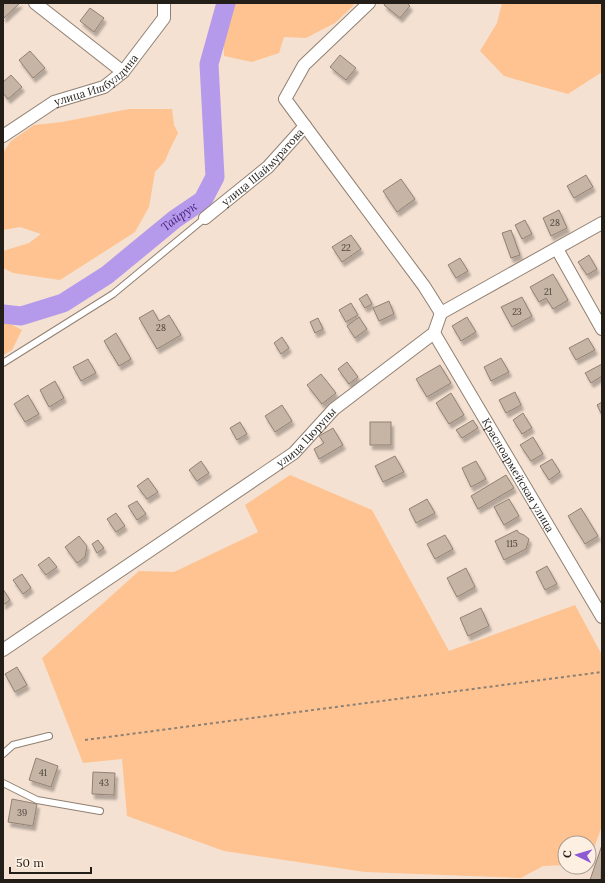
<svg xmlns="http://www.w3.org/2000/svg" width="605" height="883" viewBox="0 0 605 883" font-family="Lora,serif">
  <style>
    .green { fill: #fec390 }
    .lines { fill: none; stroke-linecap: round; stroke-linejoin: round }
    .river { stroke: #b599ea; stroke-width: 19 }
    .building { fill: #c6b4a5; stroke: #928173; filter: url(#shadow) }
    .lane-casing { stroke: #918072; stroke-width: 8 }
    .street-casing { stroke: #918072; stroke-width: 14 }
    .path { stroke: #8c8075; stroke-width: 2; stroke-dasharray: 3 3; stroke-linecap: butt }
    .lane { stroke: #fff; stroke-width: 6 }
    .street { stroke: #fff; stroke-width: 12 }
    .labels { text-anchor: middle; stroke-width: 4; stroke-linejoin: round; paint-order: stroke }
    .number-label { font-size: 9px; fill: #4c443b }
    .street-label { font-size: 11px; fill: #241e18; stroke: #feefe3 }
    .water-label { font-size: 12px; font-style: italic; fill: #471c78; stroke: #feefe3 }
  </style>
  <defs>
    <filter id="shadow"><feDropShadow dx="2.5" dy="4.5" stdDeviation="1" flood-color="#0004"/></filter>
  </defs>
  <rect width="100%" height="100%" fill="#f4e1d2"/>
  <!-- green -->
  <g class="green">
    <polygon points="230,3 354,3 353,6 335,23 306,38 284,37 279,53 252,62 224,56 223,28"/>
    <polygon points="502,3 602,3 602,72 568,94 504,76 480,51 497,23"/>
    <polygon points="129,109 172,109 174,125 178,133 170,149 165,161 155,172 149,207 135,232 60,280 13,273 3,268 3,251 29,243 41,234 20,227 3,230 3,153 11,141 34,125 62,122"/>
    <polygon points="3,320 22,330 12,350 3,355"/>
    <polygon points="290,475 372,510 449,651 575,605 602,655 602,826 589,862 589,843 565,843 565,865 543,866 521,878 365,872 224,851 127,816 122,759 83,763 42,658 139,571 174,572 258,532 245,505"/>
  </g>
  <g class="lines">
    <!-- river -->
    <path class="river" id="s1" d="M 3,314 L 21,316 L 63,303 L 107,275 L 175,219 L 203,200 L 215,177 L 209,64 L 226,3"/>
  </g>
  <!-- building -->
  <g class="building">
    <polygon points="3,3 20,3 4,18 3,17"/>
    <polygon points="385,3 407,3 410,6 400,18 384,5"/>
    <polygon points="90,8 104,18 94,32 80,21"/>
    <polygon points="30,51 45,68 33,78 19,60"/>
    <polygon points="340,55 356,68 346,80 330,67"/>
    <polygon points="11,75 22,87 8,99 3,93 3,82"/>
    <polygon points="586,175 593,187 574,198 567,186"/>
    <polygon points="401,179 415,199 397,212 383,191"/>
    <polygon points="559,210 567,228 551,236 543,218"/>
    <polygon points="525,220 532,234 522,239 515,225"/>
    <polygon points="511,230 520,255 511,258 502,233"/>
    <polygon points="351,235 361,249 342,262 332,247"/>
    <polygon points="589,255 597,269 587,275 578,262"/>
    <polygon points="460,258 468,271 456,278 448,265"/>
    <polygon points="553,274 568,300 553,309 546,298 539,302 530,287"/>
    <polygon points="367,294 372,304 365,308 359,299"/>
    <polygon points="522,297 532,316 512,327 501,307"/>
    <polygon points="389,301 394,314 379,321 373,308"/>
    <polygon points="351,303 358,315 346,322 339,310"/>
    <polygon points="153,310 159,321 169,315 181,335 157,349 139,318"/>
    <polygon points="359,317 367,329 355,338 347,326"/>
    <polygon points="467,317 476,332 461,341 452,326"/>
    <polygon points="318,318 323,329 315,333 310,322"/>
    <polygon points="116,333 131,359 119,366 104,341"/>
    <polygon points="282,337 289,348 281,354 274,343"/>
    <polygon points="588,338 595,350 576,360 569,348"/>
    <polygon points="501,358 509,372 491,381 484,367"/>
    <polygon points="88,359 96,373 81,381 73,367"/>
    <polygon points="347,362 358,377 349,384 338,369"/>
    <polygon points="602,364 602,376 591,383 585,373"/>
    <polygon points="440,365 451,383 427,397 416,379"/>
    <polygon points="321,374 336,393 322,404 307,385"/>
    <polygon points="55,381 64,398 49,407 40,390"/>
    <polygon points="515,392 521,405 506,413 499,400"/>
    <polygon points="451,393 464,415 449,424 436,403"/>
    <polygon points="28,395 39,414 25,422 14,404"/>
    <polygon points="602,402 602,415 597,405"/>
    <polygon points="282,405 292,421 275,432 265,416"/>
    <polygon points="523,413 532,428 522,434 513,420"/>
    <polygon points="473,420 478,428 462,438 456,430"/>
    <polygon points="240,422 247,434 237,440 230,428"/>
    <rect x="370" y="422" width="21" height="23"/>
    <polygon points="333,428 343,445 319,459 314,449 324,443 319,436"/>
    <polygon points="533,437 543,454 531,461 520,445"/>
    <polygon points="395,456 404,472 383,482 375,466"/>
    <polygon points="552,459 560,472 549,480 540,466"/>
    <polygon points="201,461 209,473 197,481 189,470"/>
    <polygon points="476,461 486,479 471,487 462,468"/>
    <polygon points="506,475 514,488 478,509 471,496"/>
    <polygon points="148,478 158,492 147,499 137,486"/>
    <polygon points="427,499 435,513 416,523 409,509"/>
    <polygon points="509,499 519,516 504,525 494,507"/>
    <polygon points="137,501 146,514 137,520 128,506"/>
    <polygon points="581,508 598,536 585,544 568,516"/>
    <polygon points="116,513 125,526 116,532 107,519"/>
    <polygon points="517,530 519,533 524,535 529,539 526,549 504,560 495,541"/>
    <polygon points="445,535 453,549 435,559 427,544"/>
    <polygon points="79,536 87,546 85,557 77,563 65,547"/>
    <polygon points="98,540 104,548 97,553 92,544"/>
    <polygon points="49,557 57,567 46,575 38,565"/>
    <polygon points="547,566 557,584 545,590 536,572"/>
    <polygon points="466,568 475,587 457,597 447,578"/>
    <polygon points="22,574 31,588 23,594 13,580"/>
    <polygon points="3,589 10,600 3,605"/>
    <polygon points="481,608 489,626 468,636 460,618"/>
    <polygon points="17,667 27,685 15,692 5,674"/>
    <polygon points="36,758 58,766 51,787 29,780"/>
    <polygon points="93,772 115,773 114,795 92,794"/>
    <polygon points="12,799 37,804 33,826 8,822"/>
    <polygon points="602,845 601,880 590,880"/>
  </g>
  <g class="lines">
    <defs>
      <g id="lane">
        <polyline points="3,363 113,294 205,218"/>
        <polyline points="3,754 13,745 49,736"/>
        <polyline points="3,783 37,800 100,811"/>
      </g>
      <g id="street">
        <polyline points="35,3 123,72"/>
        <polyline points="305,126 424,286 441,313"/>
        <path id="s2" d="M 3,136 L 54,102 L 104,87 L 123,72 L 164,18 L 164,3"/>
        <path id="s3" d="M 205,218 L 268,167 L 305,126 L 285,99 L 304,65 L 369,3"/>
        <polyline points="557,249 602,329"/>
        <path id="s4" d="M 434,333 L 602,617"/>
        <path id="s5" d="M 3,650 L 294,453 L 334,409 L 434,333 L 441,313 L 602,223"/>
      </g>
    </defs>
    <!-- lane casing -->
    <use href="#lane" class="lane-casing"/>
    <!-- street casing -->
    <use href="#street" class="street-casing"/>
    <!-- path -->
    <polyline class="path" points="85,740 602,672"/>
    <!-- lane -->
    <use href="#lane" class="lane"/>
    <!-- street -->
    <use href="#street" class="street"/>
  </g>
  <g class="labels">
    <!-- number labels -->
    <g class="number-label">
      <text x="555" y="226">28</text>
      <text x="346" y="251">22</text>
      <text x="548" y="295">21</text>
      <text x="517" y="315">23</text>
      <text x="161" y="331">28</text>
      <text x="512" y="547">115</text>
      <text x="43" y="776">41</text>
      <text x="104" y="786">43</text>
      <text x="22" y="816">39</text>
    </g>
    <!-- street labels -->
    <g class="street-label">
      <text dy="4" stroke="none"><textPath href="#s2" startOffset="110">улица Ишбулдина</textPath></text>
      <text dy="4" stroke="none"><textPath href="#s3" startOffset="77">улица Шаймуратова</textPath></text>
      <text dy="4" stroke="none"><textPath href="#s5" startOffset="371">улица Цюрупы</textPath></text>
      <text dy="4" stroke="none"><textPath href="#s4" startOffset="165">Красноармейская улица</textPath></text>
    </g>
    <!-- water labels -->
    <g class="water-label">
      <text dy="4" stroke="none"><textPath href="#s1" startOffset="207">Тайрук</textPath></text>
    </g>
  </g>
  <!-- border -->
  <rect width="605" height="883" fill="none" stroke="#241e18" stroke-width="8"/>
  <!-- north arrow -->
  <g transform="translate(577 855) rotate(275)"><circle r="19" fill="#feefe3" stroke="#a79b92"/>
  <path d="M0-3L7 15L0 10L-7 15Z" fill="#8c5ad3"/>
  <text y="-6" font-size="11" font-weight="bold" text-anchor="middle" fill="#241e18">С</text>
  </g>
  <!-- scale -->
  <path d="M10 867v6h81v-6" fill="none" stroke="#241e18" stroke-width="2"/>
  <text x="16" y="867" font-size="12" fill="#241e18" stroke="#feefe3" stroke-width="3" paint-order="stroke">50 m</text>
</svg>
